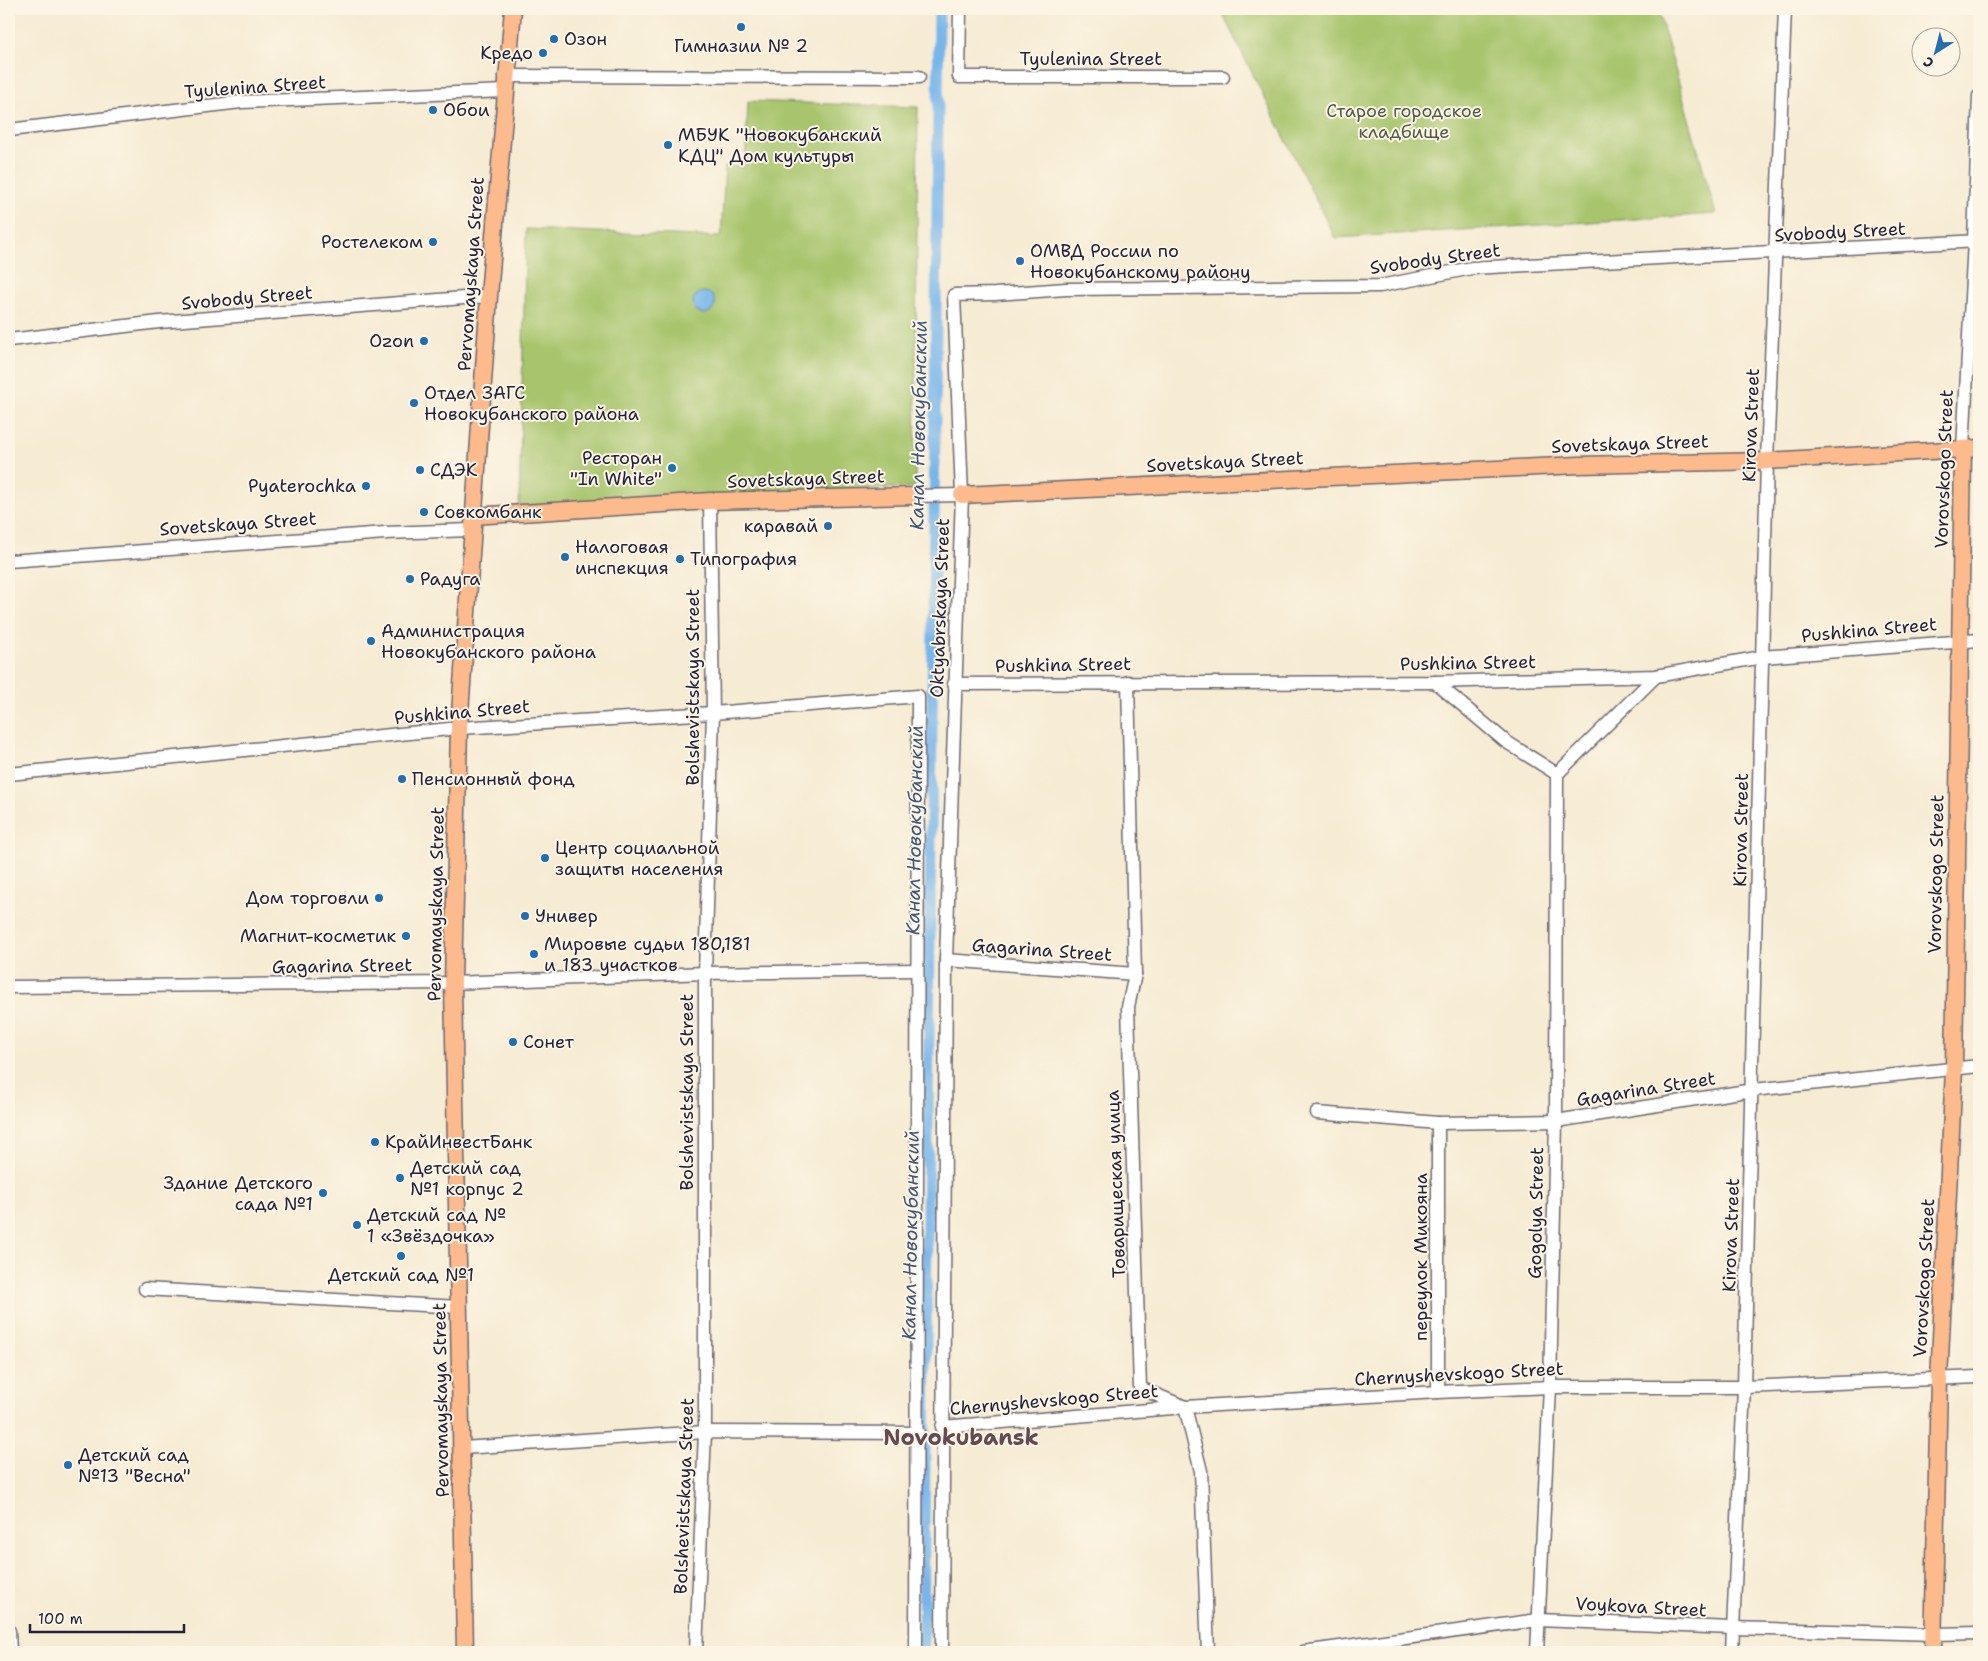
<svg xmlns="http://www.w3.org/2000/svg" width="1988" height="1661" viewBox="0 0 1988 1661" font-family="'Shantell Sans',sans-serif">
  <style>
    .green { fill: #a8c56d; stroke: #657454 }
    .water { fill: #77b6eb; stroke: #4c6c93 }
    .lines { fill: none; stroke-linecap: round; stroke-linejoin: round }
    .canal { stroke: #77b6eb; stroke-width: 11 }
    .minor-casing { stroke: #6c6870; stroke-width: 15 }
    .major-casing { stroke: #6c6870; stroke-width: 19 }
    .minor { stroke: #fff; stroke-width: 12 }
    .major { stroke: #fcba8d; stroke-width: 16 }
    .poi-dot { fill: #1f6fb2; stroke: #fcf5e5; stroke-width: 2 }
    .labels { text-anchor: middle; stroke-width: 4; stroke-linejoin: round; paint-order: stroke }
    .poi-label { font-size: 18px; fill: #22223b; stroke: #fcf5e5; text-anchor: start }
    .street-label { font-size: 18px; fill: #22223b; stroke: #fcf5e5 }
    .park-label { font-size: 18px; fill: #515b4c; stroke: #fcf5e5 }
    .water-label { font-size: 19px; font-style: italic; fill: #405679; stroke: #fcf5e5 }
    .district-label { font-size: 22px; font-weight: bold; fill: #634b53; stroke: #fcf5e5 }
  </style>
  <rect width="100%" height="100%" fill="#fcf5e5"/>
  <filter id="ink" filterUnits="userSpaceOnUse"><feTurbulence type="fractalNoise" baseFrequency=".02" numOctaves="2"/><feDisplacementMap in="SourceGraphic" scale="10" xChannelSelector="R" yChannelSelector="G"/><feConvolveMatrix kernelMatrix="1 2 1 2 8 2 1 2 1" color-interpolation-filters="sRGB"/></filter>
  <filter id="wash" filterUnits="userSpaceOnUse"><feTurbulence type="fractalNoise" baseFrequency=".0096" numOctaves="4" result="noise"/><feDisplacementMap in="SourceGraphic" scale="20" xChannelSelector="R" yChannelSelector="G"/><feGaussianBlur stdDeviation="1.12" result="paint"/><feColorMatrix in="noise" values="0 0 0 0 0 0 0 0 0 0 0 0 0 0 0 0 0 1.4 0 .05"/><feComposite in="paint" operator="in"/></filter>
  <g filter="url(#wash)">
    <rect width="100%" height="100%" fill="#f6ebd3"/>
    <!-- green -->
    <g class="green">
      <polygon points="1220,9 1658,9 1716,214 1335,238"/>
      <polygon points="748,101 918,107 915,487 519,507 526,229 721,237 725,166 745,167"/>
    </g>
    <!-- water -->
    <circle class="water" cx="704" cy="303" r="11"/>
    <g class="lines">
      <!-- canal -->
      <polyline class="canal" points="923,1652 939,9"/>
    </g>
  </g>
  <g filter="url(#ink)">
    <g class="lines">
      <defs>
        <g id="minor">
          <polyline points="960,9 959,77 1223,77"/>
          <polyline points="505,76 919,77"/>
          <polyline points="9,130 241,102 505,91"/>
          <polyline points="9,340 159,322 489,296"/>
          <polyline points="1963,449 1974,241 1979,96"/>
          <polyline points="913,496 962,495"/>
          <polyline points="9,561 385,533 471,530"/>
          <polyline points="1128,682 1135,974 1128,1007 1140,1388 1185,1407 1201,1471 1208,1652"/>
          <polyline points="1435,682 1505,741 1557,774 1556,1121 1550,1387 1537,1652"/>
          <polyline points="954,684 1435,682 1656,676 1762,657 1979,640"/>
          <path d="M 9,774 L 459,728 L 713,713 L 918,696 C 915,1015 919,1333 916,1652"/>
          <polyline points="1557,774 1656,676"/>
          <polyline points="946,960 1135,974"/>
          <polyline points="9,987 453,983 705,973 915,970"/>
          <polyline points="1317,1113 1438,1123 1556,1121 1753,1090 1979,1066"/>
          <polyline points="145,1289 459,1307"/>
          <polyline points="1438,1392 1438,1123"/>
          <polyline points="942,1427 1185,1407 1438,1392 1550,1387 1744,1387 1979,1377"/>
          <polyline points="462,1448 705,1432 918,1433"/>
          <polyline points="9,1631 10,1652"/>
          <polyline points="696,1652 705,1432 705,973 713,713 710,501"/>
          <polyline points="942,1652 946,960 962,495 954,295 995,294 1066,289 1380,286 1472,268 1979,241"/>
          <polyline points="1303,1652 1538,1620 1732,1628 1934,1634 1979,1633"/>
          <polyline points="1732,1652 1744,1387 1767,461 1785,9"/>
        </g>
        <g id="major">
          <polyline points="962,495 1579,465 1767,461 1979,448"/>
          <polyline points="473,516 710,501 913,496"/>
          <polyline points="465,1652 453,983 459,728 489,296 513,9"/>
          <polyline points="1933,1652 1939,1380 1954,1069 1963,449"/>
        </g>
      </defs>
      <!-- minor casing -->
      <use href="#minor" class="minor-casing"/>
      <!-- major casing -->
      <use href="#major" class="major-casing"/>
      <!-- minor -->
      <use href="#minor" class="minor"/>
      <!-- major -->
      <use href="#major" class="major"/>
    </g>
  </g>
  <!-- markers -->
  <g class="poi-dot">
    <circle cx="741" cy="27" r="5"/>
    <circle cx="554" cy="39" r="5"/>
    <circle cx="543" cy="53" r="5"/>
    <circle cx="433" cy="110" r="5"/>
    <circle cx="668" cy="145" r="5"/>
    <circle cx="433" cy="242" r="5"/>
    <circle cx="1020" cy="261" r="5"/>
    <circle cx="424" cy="341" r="5"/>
    <circle cx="414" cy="403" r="5"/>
    <circle cx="672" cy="468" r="5"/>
    <circle cx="420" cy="470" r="5"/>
    <circle cx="366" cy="486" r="5"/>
    <circle cx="424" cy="512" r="5"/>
    <circle cx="828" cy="526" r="5"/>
    <circle cx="565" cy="557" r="5"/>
    <circle cx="680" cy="559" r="5"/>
    <circle cx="410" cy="579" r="5"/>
    <circle cx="371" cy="641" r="5"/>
    <circle cx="402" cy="779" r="5"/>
    <circle cx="545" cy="858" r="5"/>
    <circle cx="379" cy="898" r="5"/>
    <circle cx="525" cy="916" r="5"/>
    <circle cx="406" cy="936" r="5"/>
    <circle cx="534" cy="954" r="5"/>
    <circle cx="513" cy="1042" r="5"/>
    <circle cx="375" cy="1142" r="5"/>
    <circle cx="400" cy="1178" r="5"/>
    <circle cx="323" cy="1193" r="5"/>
    <circle cx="357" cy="1225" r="5"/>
    <circle cx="401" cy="1256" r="5"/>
    <circle cx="68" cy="1465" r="5"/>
  </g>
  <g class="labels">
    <!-- poi labels -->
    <g class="poi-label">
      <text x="564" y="45">Озон</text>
      <text x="741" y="52" text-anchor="middle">Гимназии № 2</text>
      <text x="533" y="59" text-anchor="end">Кредо</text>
      <text x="443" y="116">Обои</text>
      <text x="678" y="141">МБУК "Новокубанский<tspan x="678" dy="21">КДЦ" Дом культуры</tspan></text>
      <text x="423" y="248" text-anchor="end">Ростелеком</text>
      <text x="1030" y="257">ОМВД России по<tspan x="1030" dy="21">Новокубанскому району</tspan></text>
      <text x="414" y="347" text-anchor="end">Ozon</text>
      <text x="424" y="399">Отдел ЗАГС<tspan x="424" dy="21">Новокубанского района</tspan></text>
      <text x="662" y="464" text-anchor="end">Ресторан<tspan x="662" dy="21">"In White"</tspan></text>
      <text x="430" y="476">СДЭК</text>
      <text x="356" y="492" text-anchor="end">Pyaterochka</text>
      <text x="434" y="518">Совкомбанк</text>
      <text x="818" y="532" text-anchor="end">каравай</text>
      <text x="575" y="553">Налоговая<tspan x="575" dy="21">инспекция</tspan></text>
      <text x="690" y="565">Типография</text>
      <text x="420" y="585">Радуга</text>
      <text x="381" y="637">Администрация<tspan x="381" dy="21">Новокубанского района</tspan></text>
      <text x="412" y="785">Пенсионный фонд</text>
      <text x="555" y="854">Центр социальной<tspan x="555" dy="21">защиты населения</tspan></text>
      <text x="369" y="904" text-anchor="end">Дом торговли</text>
      <text x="535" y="922">Универ</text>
      <text x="396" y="942" text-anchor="end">Магнит-косметик</text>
      <text x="544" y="950">Мировые судьи 180,181<tspan x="544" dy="21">и 183 участков</tspan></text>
      <text x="523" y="1048">Сонет</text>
      <text x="385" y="1148">КрайИнвестБанк</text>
      <text x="410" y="1174">Детский сад<tspan x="410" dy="21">№1 корпус 2</tspan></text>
      <text x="313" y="1189" text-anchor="end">Здание Детского<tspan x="313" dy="21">сада №1</tspan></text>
      <text x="367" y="1221">Детский сад №<tspan x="367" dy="21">1 «Звёздочка»</tspan></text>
      <text x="401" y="1281" text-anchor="middle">Детский сад №1</text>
      <text x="78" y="1461">Детский сад<tspan x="78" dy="21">№13 "Весна"</tspan></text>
    </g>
    <!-- street labels -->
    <g class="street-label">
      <text x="1091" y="65">Tyulenina Street</text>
      <text transform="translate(255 87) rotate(-4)" y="6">Tyulenina Street</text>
      <text transform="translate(1840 232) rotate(-3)" y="6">Svobody Street</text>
      <text transform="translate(1435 259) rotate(-8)" y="6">Svobody Street</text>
      <text transform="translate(471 274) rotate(-86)" y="6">Pervomayskaya Street</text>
      <text transform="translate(247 298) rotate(-5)" y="6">Svobody Street</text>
      <text transform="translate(1751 425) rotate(-88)" y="6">Kirova Street</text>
      <text transform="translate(1630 444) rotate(-2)" y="6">Sovetskaya Street</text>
      <text transform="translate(1225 462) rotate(-3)" y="6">Sovetskaya Street</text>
      <text transform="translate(1944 469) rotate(-88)" y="6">Vorovskogo Street</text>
      <text transform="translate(806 479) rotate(-2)" y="6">Sovetskaya Street</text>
      <text transform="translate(238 524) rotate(-4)" y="6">Sovetskaya Street</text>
      <text transform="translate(940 608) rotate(-88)" y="6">Oktyabrskaya Street</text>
      <text transform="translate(1869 630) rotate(-5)" y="6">Pushkina Street</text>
      <text transform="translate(1468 663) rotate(-1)" y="6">Pushkina Street</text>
      <text transform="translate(1063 665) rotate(-1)" y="6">Pushkina Street</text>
      <text transform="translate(693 687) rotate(-90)" y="6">Bolshevistskaya Street</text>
      <text transform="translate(462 712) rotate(-5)" y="6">Pushkina Street</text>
      <text transform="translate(1741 830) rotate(-89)" y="6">Kirova Street</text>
      <text transform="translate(1936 874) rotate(-89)" y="6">Vorovskogo Street</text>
      <text transform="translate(436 904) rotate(-89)" y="6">Pervomayskaya Street</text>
      <text transform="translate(1042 950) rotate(4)" y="6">Gagarina Street</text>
      <text transform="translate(342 966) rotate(-1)" y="6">Gagarina Street</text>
      <text transform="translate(1646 1089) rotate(-9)" y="6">Gagarina Street</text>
      <text transform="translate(687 1092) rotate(-90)" y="6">Bolshevistskaya Street</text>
      <text transform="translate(1116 1184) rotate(-92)" y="6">Товарищеская улица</text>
      <text transform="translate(1536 1213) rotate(-89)" y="6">Gogolya Street</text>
      <text transform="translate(1731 1235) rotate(-88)" y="6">Kirova Street</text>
      <text transform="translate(1421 1257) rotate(-90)" y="6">переулок Микояна</text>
      <text transform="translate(1924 1278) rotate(-87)" y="6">Vorovskogo Street</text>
      <text transform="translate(1459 1374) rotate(-3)" y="6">Chernyshevskogo Street</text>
      <text transform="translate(441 1400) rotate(-91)" y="6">Pervomayskaya Street</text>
      <text transform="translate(1054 1400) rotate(-5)" y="6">Chernyshevskogo Street</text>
      <text transform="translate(684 1496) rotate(-88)" y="6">Bolshevistskaya Street</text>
      <text transform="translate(1641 1607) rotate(3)" y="6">Voykova Street</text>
    </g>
    <!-- park labels -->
    <g class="park-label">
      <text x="1404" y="117">Старое городское<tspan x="1404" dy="21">кладбище</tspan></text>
    </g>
    <!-- water labels -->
    <g class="water-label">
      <text transform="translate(918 425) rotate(-89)" y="7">Канал Новокубанский</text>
      <text transform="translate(914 830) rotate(-89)" y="7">Канал Новокубанский</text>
      <text transform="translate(910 1235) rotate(-89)" y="7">Канал Новокубанский</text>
    </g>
    <!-- district labels -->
    <g class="district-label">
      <text x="961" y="1445">Novokubansk</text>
    </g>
  </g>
  <!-- margin -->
  <rect width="1988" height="1661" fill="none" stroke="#fcf5e5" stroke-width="30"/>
  <!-- north arrow -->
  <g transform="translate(1936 52) rotate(216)"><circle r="24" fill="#fcf5e5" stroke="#a5a1a1"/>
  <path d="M0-4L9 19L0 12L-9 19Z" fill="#1f6fb2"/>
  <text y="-8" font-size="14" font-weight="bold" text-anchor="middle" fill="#22223b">С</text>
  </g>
  <!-- scale -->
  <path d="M30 1624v8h154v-8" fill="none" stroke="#22223b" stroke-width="2.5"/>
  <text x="38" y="1624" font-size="15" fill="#22223b" stroke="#fcf5e5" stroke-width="4" paint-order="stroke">100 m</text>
</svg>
